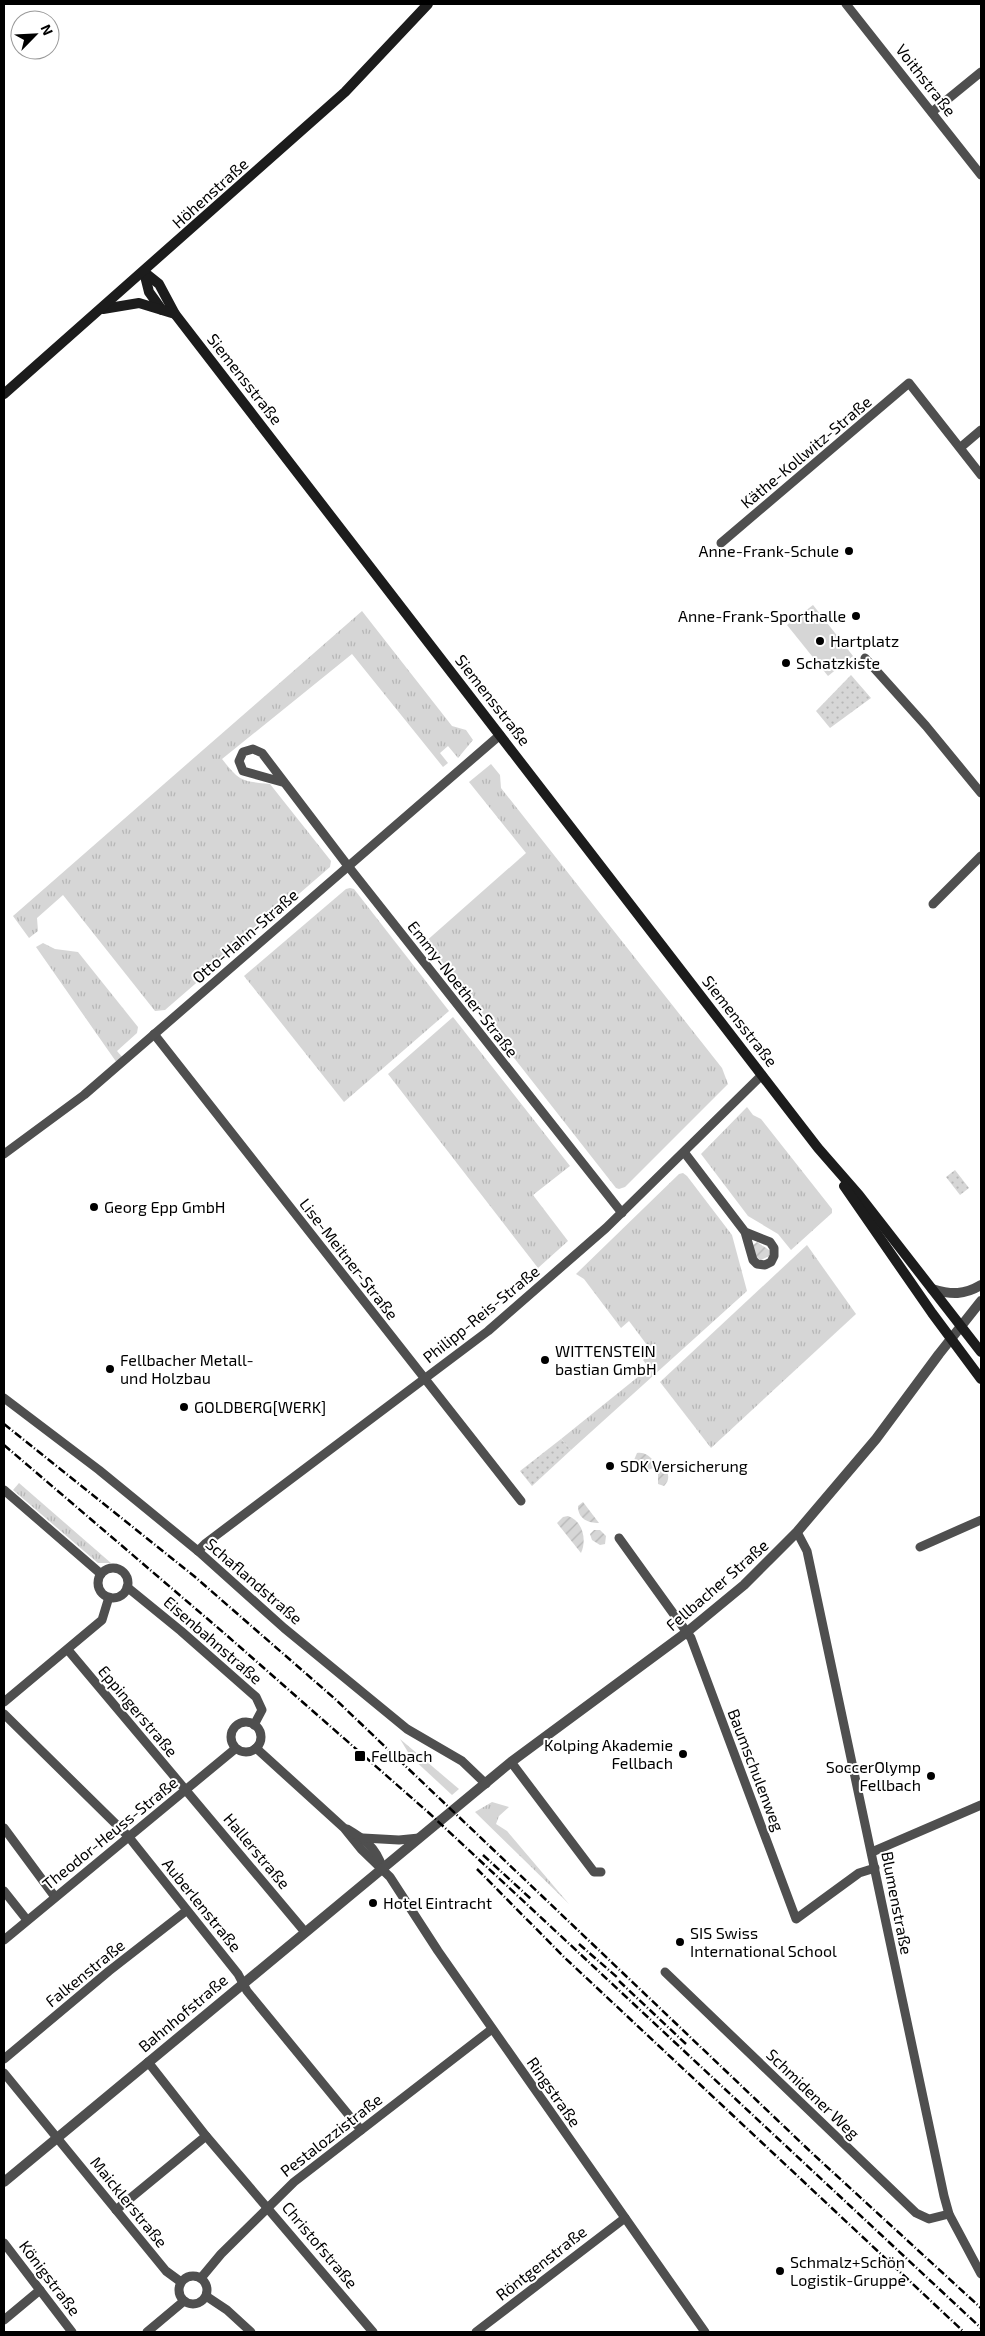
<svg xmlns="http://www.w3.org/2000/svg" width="985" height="2336" viewBox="0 0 985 2336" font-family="'Exo 2',sans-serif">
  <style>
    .grass { fill: url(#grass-tufts) }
    .park { fill: url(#park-dots) }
    .garden { fill: url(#garden-furrows) }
    .pitch { fill: #d6d6d6 }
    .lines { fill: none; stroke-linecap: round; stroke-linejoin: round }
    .minor { stroke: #4f4f4f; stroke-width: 9 }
    .tertiary { stroke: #4f4f4f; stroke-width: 10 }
    .secondary { stroke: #1c1c1c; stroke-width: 10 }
    .rail { stroke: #000; stroke-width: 2.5; stroke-dasharray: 8 2.5 1 2.5; stroke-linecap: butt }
    .poi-dot { fill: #000; stroke: #fff; stroke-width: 2 }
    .labels { text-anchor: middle; stroke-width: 4; stroke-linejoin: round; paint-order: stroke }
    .street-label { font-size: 16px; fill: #000; stroke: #fff }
    .poi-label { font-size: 16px; fill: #000; stroke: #fff; text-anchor: start }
  </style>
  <defs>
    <pattern id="grass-tufts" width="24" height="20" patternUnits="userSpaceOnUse" patternTransform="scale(1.25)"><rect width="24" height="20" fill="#d6d6d6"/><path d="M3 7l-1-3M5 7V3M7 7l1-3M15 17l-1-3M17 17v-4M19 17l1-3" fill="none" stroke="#b6b6b6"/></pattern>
    <pattern id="park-dots" width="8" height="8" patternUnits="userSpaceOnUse" patternTransform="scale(1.25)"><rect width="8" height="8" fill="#d6d6d6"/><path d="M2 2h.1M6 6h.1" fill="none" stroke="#b6b6b6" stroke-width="1.8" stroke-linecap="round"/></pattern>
    <pattern id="garden-furrows" width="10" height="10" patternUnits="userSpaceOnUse" patternTransform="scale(1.25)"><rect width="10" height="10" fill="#d6d6d6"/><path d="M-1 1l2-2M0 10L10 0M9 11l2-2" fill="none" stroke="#b6b6b6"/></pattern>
  </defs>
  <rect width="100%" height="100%" fill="#fff"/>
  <!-- grass -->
  <g class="grass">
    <path d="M 362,611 L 452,726 L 466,730 L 473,740 L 458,758 L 448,746 L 440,753 L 448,763 L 443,767 L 352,654 L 222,759 C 240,782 242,781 270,784 L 331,861 L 330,867 L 165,1010 L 155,1011 L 63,895 L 37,918 L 38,931 L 29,938 L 13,916 Z"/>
    <polygon points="491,764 500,775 501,788 722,1068 728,1084 625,1187 619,1189 616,1188 424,943 526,853 469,782"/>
    <polygon points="350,888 354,889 449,1011 344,1102 244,976 346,889"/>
    <polygon points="43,943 55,949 78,952 138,1027 137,1033 117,1051 123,1058 117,1063 36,947"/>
    <polygon points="453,1017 570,1166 533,1195 568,1241 538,1268 388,1074"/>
    <polygon points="747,1107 753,1115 761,1119 832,1209 832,1213 791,1250 778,1234 748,1216 701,1154"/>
    <polygon points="683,1173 687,1176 732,1235 747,1291 571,1450 561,1439 649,1368 643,1360 653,1353 629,1321 621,1328 584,1279 576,1274 679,1174"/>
    <polygon points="807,1245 856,1314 711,1448 660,1382"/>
    <polygon points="19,1483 111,1563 98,1563 13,1490"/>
    <polygon points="400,1739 459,1789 452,1795 411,1757"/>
    <polygon points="492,1802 509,1807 499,1816 496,1824 507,1831 569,1904 475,1812"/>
  </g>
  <!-- park -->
  <g class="park">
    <polygon points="851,675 871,698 830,728 816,711"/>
    <polygon points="955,1170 969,1188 960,1195 946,1177"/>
    <polygon points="561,1439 571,1450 532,1486 520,1471"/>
  </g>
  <!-- garden -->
  <g class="garden">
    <polygon points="757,1242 769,1250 769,1256 761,1260 756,1257 753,1245"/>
    <path d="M 637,1453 C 644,1452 648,1455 653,1460 L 653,1468 L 646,1471 L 638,1468 L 634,1460 Z"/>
    <path d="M 661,1466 L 665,1468 C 669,1474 670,1480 664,1486 L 658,1484 L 658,1468 Z"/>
    <path d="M 583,1502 L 599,1523 C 588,1523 578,1519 578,1506 Z"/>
    <path d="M 568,1516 C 583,1521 587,1540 581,1553 L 557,1523 L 563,1517 Z"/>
    <polygon points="594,1530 600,1530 606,1536 605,1544 600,1545 592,1540 590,1534"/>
  </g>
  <!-- pitch -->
  <polygon class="pitch" points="813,605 853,656 828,676 787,625"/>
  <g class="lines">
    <!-- minor -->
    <g class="minor">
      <polyline points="846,4 981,175"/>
      <polyline points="932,112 981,72"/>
      <polyline points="961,447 981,430"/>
      <polyline points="721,543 909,383 981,475"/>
      <polyline points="865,658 926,726 981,793"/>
      <polyline points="282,782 243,771 239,761 243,752 253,749 262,753 348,866 622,1213"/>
      <polyline points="933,904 981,856"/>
      <polyline points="154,1034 521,1501"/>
      <polyline points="684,1152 745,1232 753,1260 757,1264 765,1265 771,1262 774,1256 774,1248 770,1242 745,1232"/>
      <polyline points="4,1154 84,1095 500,735"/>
      <polyline points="4,1398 99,1470 198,1551 284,1628 407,1729 462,1761 486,1784"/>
      <polyline points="4,1490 101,1574"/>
      <polyline points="797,1532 807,1551 944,2196 949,2214 981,2274"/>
      <polyline points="619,1538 691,1638 796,1919 859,1873 875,1868"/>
      <polyline points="920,1547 981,1520"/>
      <polyline points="198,1551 206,1543 488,1331 606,1228 762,1075"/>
      <circle cx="113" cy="1583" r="15"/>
      <polyline points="127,1587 181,1631 256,1697 262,1710 254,1725"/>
      <polyline points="68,1650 305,1932"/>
      <polyline points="4,1702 102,1620 109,1597"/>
      <polyline points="4,1714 128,1836 238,1974 247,1991 361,2130"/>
      <circle cx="246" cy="1737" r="15"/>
      <polyline points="256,1748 344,1828 361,1849 390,1877 438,1951 705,2332"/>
      <polyline points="511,1762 594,1872 601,1872"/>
      <polyline points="4,1828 55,1897"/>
      <path d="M 347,1829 C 364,1839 376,1847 382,1867"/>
      <polyline points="363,1838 399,1840 419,1838"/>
      <polyline points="872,1852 981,1805"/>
      <polyline points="4,1891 27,1920"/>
      <polyline points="4,1940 235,1749"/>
      <polyline points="665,1972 916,2213 929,2219 949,2214"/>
      <polyline points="4,2059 109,1971 186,1911"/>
      <polyline points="148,2062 206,2136 373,2332"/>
      <polyline points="4,2073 166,2271 181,2282"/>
      <polyline points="116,2210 206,2136"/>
      <polyline points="4,2243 72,2332"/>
      <circle cx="193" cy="2290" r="14"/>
      <polyline points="201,2278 221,2254 294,2182 492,2029"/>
      <polyline points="206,2296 227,2310 251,2332"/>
      <polyline points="4,2320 40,2290"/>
      <polyline points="147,2332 184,2301"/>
      <polyline points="476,2332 625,2218"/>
    </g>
    <!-- tertiary -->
    <g class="tertiary">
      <path d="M 932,1289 C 952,1295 964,1295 981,1285"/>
      <polyline points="4,2182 511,1762 687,1632 744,1585 797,1532 876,1439 939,1354 981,1301"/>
    </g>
    <!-- secondary -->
    <g class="secondary">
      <polyline points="144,272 159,284 175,314 818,1148 859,1195 981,1352"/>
      <polyline points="144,272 149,292 162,310"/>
      <polyline points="103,309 139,303 175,314"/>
      <polyline points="4,394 345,92 428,4"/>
      <polyline points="844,1186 932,1313 981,1379"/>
    </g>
    <!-- rail -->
    <g class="rail">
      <polyline points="4,1424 194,1576 334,1698 813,2154 981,2308"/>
      <polyline points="4,1445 224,1633 429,1813 981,2328"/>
      <polyline points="483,1855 531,1899"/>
      <polyline points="477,1869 564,1957 964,2332"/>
      <polyline points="579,1944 618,1978"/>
      <polyline points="619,1981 686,2044"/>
    </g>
  </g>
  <!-- markers -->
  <g class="poi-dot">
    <circle cx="849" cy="551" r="5"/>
    <circle cx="856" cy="616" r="5"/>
    <circle cx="820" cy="641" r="5"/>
    <circle cx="786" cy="663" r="5"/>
    <circle cx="94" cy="1207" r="5"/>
    <circle cx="545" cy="1360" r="5"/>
    <circle cx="110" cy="1369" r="5"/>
    <circle cx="184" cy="1407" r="5"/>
    <circle cx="610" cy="1466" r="5"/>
    <circle cx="683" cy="1754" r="5"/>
    <rect x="354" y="1750" width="12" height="12" rx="2.5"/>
    <circle cx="931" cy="1776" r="5"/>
    <circle cx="373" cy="1903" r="5"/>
    <circle cx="680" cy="1942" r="5"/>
    <circle cx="780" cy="2271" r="5"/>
  </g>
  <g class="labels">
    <!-- street labels -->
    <g class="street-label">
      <text transform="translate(926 80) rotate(52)" y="6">Voithstraße</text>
      <text transform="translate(210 193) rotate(-42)" y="6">Höhenstraße</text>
      <text transform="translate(245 379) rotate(52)" y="6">Siemensstraße</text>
      <text transform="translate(806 452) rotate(-40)" y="6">Käthe-Kollwitz-Straße</text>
      <text transform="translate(493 700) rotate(52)" y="6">Siemensstraße</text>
      <text transform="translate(245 936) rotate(-41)" y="6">Otto-Hahn-Straße</text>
      <text transform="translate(463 989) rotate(52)" y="6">Emmy-Noether-Straße</text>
      <text transform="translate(740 1021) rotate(52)" y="6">Siemensstraße</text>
      <text transform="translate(349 1259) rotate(52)" y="6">Lise-Meitner-Straße</text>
      <text transform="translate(481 1314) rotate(-39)" y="6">Philipp-Reis-Straße</text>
      <text transform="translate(254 1581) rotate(41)" y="6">Schaflandstraße</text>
      <text transform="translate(717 1585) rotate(-41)" y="6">Fellbacher Straße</text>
      <text transform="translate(213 1640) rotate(41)" y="6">Eisenbahnstraße</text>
      <text transform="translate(138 1711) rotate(50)" y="6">Eppingerstraße</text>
      <text transform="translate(756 1770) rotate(69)" y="6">Baumschulenweg</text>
      <text transform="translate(110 1833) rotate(-39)" y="6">Theodor-Heuss-Straße</text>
      <text transform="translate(257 1851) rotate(50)" y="6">Hallerstraße</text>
      <text transform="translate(897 1903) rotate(79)" y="6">Blumenstraße</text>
      <text transform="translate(202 1905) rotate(51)" y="6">Auberlenstraße</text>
      <text transform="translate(85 1973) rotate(-39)" y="6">Falkenstraße</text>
      <text transform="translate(183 2013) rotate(-40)" y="6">Bahnhofstraße</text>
      <text transform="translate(554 2092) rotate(55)" y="6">Ringstraße</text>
      <text transform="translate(813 2094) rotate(44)" y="6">Schmidener Weg</text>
      <text transform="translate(331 2135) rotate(-38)" y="6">Pestalozzistraße</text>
      <text transform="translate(129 2202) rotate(51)" y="6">Maicklerstraße</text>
      <text transform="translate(320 2245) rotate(50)" y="6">Christofstraße</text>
      <text transform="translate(541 2263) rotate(-38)" y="6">Röntgenstraße</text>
      <text transform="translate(50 2278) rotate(53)" y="6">Königstraße</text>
    </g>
    <!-- poi labels -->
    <g class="poi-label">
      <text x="839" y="557" text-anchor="end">Anne-Frank-Schule</text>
      <text x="846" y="622" text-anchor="end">Anne-Frank-Sporthalle</text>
      <text x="830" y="647">Hartplatz</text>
      <text x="796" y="669">Schatzkiste</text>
      <text x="104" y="1213">Georg Epp GmbH</text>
      <text x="555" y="1357">WITTENSTEIN<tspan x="555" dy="18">bastian GmbH</tspan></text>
      <text x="120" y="1366">Fellbacher Metall-<tspan x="120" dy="18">und Holzbau</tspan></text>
      <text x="194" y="1413">GOLDBERG[WERK]</text>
      <text x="620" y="1472">SDK Versicherung</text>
      <text x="673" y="1751" text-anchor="end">Kolping Akademie<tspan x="673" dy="18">Fellbach</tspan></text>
      <text x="371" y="1762">Fellbach</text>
      <text x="921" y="1773" text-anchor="end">SoccerOlymp<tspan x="921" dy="18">Fellbach</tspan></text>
      <text x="383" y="1909">Hotel Eintracht</text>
      <text x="690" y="1939">SIS Swiss<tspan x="690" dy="18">International School</tspan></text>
      <text x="790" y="2268">Schmalz+Schön<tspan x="790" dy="18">Logistik-Gruppe</tspan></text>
    </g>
  </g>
  <!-- border -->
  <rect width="985" height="2336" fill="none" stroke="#000000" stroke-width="10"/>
  <!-- north arrow -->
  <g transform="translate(35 35) rotate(66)"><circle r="24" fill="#ffffff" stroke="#999999"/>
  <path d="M0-4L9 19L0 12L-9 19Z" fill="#000000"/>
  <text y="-8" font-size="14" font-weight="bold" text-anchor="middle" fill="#000000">N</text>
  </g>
</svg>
